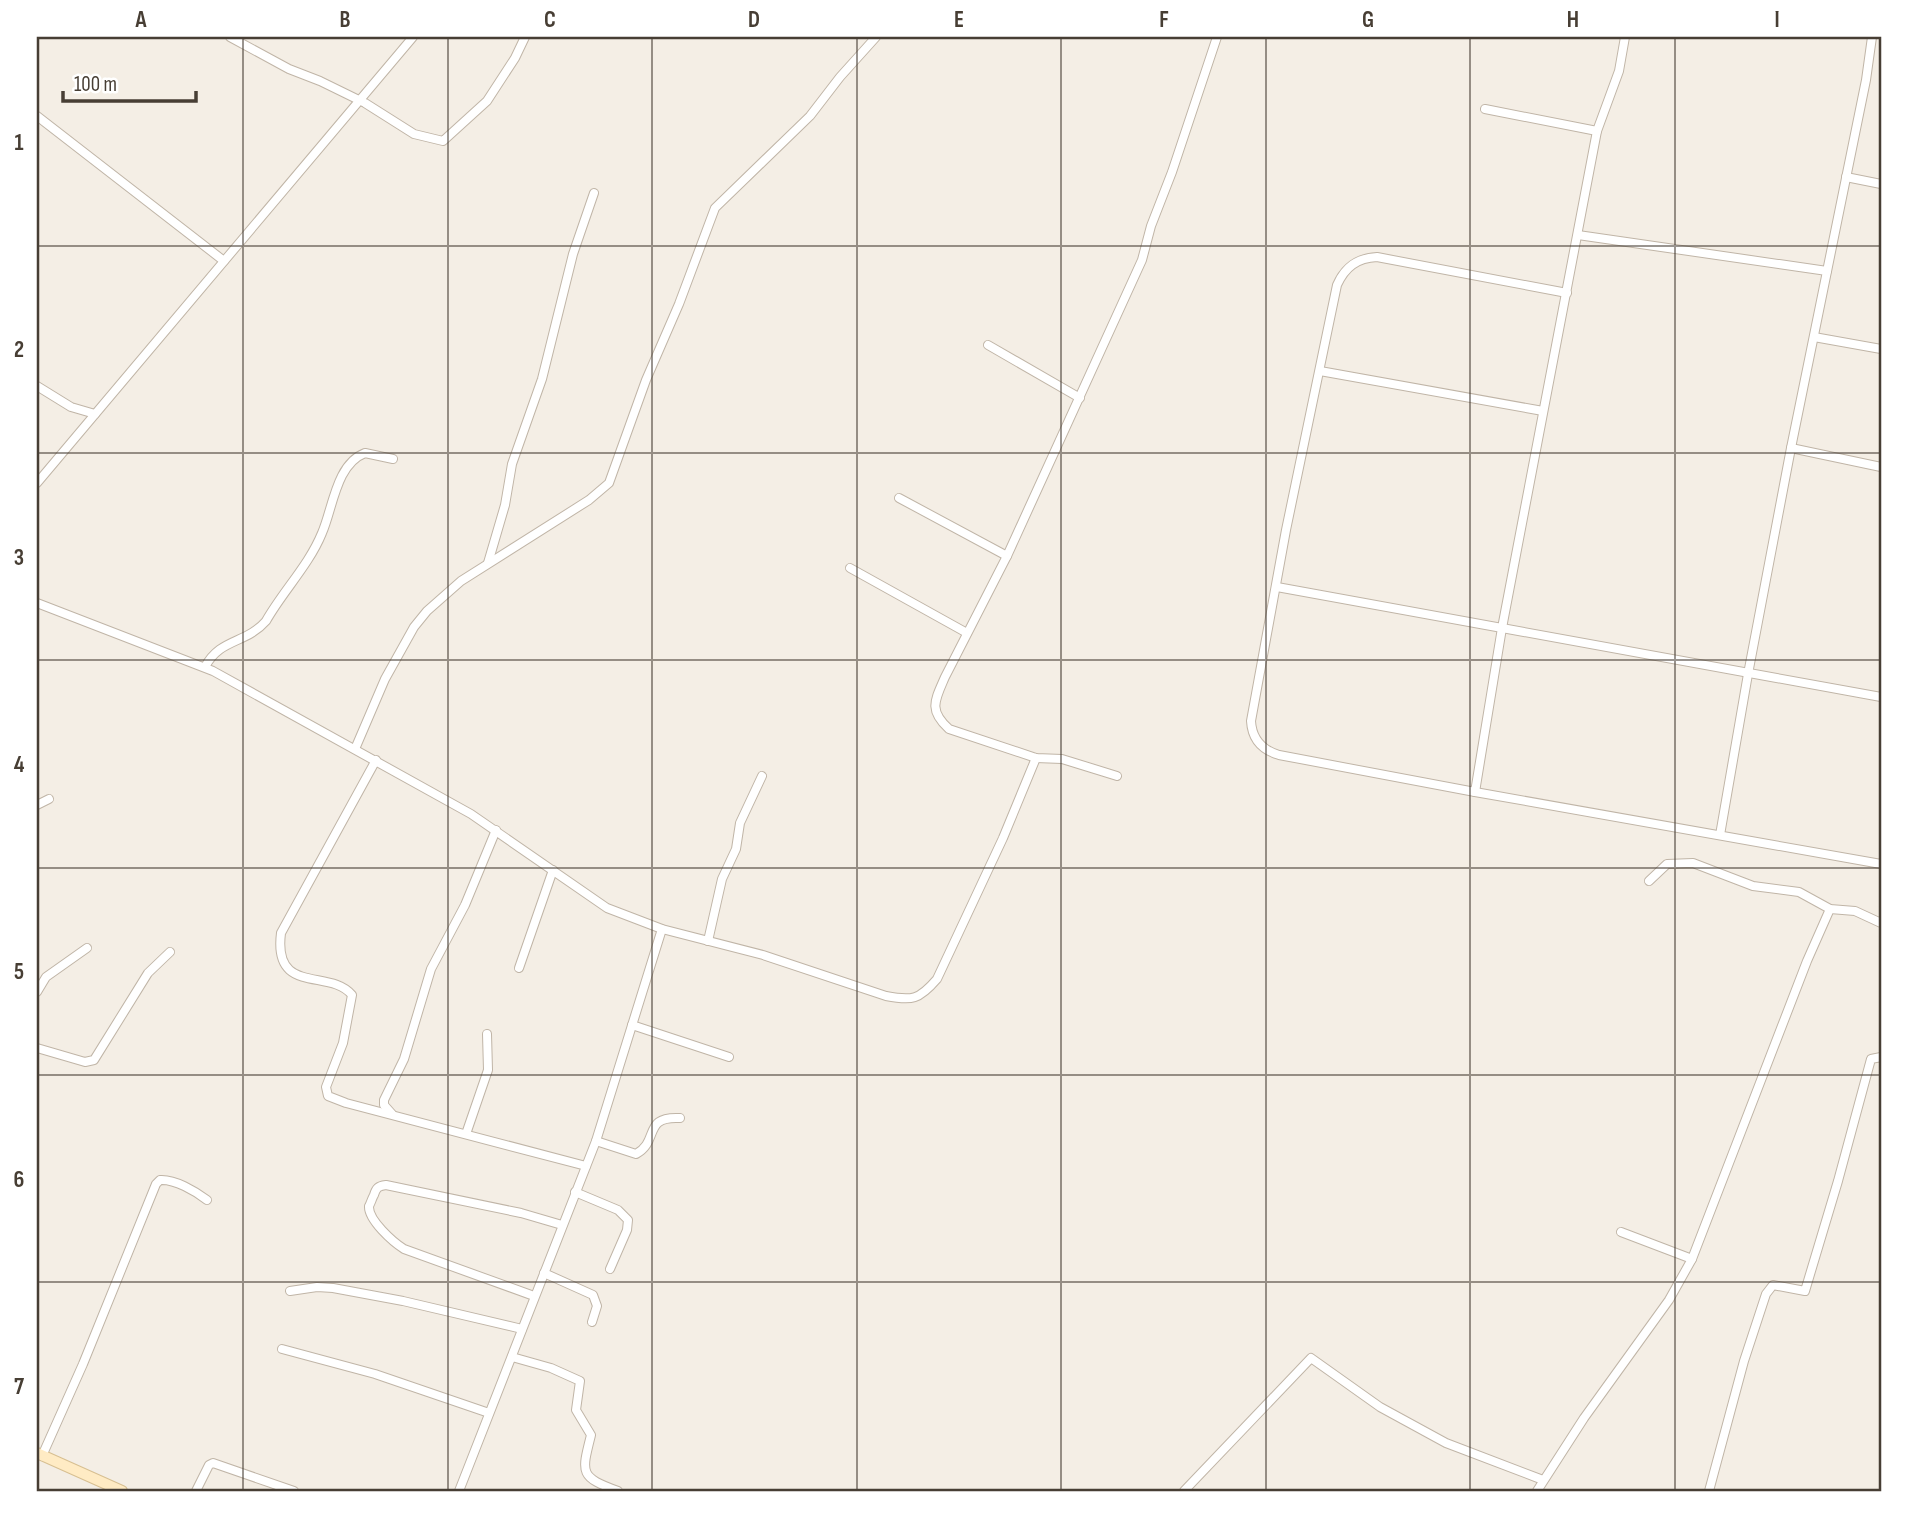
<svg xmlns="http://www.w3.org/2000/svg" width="1918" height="1528" viewBox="0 0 1918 1528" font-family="'Sofia Sans Condensed',sans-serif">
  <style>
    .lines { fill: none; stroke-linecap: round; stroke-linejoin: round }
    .street-casing { stroke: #c0b5a7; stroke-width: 10 }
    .secondary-casing { stroke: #d7bf91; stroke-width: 12 }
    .street { stroke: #fff; stroke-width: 8 }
    .secondary { stroke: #ffebc4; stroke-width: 10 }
    .grid { fill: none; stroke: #473e34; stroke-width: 2; stroke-opacity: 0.55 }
    .neatline { fill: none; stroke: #473e34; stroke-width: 2.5 }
    .grid-label { font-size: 23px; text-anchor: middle; font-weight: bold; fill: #473e34 }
  </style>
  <rect width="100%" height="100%" fill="#f4eee5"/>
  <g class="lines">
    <defs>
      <g id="street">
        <polyline points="230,37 289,69 320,81 365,103 414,134 443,141 487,101 515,58 525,37"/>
        <polyline points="1485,109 1597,131"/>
        <polyline points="37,116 224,261"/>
        <polyline points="1846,177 1881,184"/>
        <polyline points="1578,235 1827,271"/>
        <path d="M 1567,293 L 1377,257 C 1357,258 1345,267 1337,285 L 1286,530 L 1251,721 C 1252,739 1262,750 1279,755 L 1475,792 L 1881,864"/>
        <polyline points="1814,337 1881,349"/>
        <polyline points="988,345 1080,398"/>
        <polyline points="1320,371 1543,411"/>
        <polyline points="37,386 71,407 95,414"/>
        <polyline points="1791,448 1881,467"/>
        <polyline points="37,483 413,37"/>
        <polyline points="899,498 1007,556"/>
        <polyline points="488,563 505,505 512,464 542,379 573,254 594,193"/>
        <polyline points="850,568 967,633"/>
        <polyline points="1277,587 1881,697"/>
        <path d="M 37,603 L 213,671 L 471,814 L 607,908 L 662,929 L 763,955 L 886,996 C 912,1001 919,1000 937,979 L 1003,838 L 1036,758"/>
        <path d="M 205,667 C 220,638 246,644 266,621 C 283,591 309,565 322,533 C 333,508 336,464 365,453 L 393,459"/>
        <polyline points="355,749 385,679 414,627 427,611 461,581 589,500 609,483 646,380 679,304 715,208 810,116 840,77 876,37"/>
        <path d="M 376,760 L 281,933 C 273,996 330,968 352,995 L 343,1043 L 326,1087 L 328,1096 L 346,1103 L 586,1166"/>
        <path d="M 1117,776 L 1062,759 L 1036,758 L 949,729 C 928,710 935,700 945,677 L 1007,556 L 1142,260 L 1151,226 L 1172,172 L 1217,37"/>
        <polyline points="1475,792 1502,628 1597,131 1619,71 1625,37"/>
        <polyline points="37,805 49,799"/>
        <polyline points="1720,835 1748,674 1791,448 1866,80 1872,37"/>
        <polyline points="1649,881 1667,864 1693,863 1753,886 1799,892 1830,909 1855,911 1881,923"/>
        <polyline points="708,941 722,879 736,849 740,823 762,776"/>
        <polyline points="519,968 553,870"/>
        <polyline points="37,992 46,977 87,948"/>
        <polyline points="632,1025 729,1057"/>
        <polyline points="37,1048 85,1062 94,1060 148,973 170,952"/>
        <polyline points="392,1114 384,1105 384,1100 404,1059 431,969 465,905 496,830"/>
        <polyline points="466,1134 488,1070 487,1034"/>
        <path d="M 596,1141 L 636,1154 C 660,1141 642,1116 680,1118"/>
        <polyline points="575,1192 618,1210 628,1220 627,1230 610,1269"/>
        <polyline points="1692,1259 1807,961 1830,909"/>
        <polyline points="544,1273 593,1295 597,1306 592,1322"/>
        <polyline points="290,1291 317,1287 333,1288 403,1301 522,1329"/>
        <path d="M 534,1296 L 404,1249 C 393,1242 368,1220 369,1206 C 370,1205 373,1196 374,1195 C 376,1188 378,1186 386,1185 L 521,1213 L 562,1225"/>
        <polyline points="282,1349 375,1374 489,1413"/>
        <path d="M 512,1357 L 551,1368 L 580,1381 L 576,1410 L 591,1435 C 581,1474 580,1477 618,1491"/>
        <path d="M 42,1456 L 83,1364 L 156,1184 L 160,1180 C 175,1179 195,1191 207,1200"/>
        <polyline points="196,1491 209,1465 213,1463 294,1491"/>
        <polyline points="459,1491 596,1141 662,929"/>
        <polyline points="1184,1491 1311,1358 1380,1407 1446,1443 1543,1480"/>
        <polyline points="1537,1491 1584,1418 1669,1300 1692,1259 1621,1232"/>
        <polyline points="1709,1491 1744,1361 1766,1294 1773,1285 1805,1291 1838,1181 1871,1059 1881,1057"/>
      </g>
      <polyline id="secondary" points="37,1453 122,1491"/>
    </defs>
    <!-- street casing -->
    <use href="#street" class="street-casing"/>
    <!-- secondary casing -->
    <use href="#secondary" class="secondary-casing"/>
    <!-- street -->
    <use href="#street" class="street"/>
    <!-- secondary -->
    <use href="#secondary" class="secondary"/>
  </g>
  <!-- grid -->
  <path class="grid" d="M 243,37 L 243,1491M 448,37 L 448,1491M 652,37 L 652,1491M 857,37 L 857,1491M 1061,37 L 1061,1491M 1266,37 L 1266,1491M 1470,37 L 1470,1491M 1675,37 L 1675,1491M 37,246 L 1881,246M 37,453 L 1881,453M 37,660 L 1881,660M 37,868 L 1881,868M 37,1075 L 1881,1075M 37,1282 L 1881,1282"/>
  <!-- border -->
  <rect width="1918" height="1528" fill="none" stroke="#ffffff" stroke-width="77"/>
  <!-- scale -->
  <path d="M63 91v10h133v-10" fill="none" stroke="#473e34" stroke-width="3.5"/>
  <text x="74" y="91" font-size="21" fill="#473e34" stroke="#ffffff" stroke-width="5" paint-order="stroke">100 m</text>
  <rect x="38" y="38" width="1842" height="1452" class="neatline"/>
  <g class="grid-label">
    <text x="141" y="27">A</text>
    <text x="345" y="27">B</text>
    <text x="550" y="27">C</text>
    <text x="754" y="27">D</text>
    <text x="959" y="27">E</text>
    <text x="1164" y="27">F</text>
    <text x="1368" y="27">G</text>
    <text x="1573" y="27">H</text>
    <text x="1777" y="27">I</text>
    <text x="19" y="150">1</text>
    <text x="19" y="357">2</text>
    <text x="19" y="565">3</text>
    <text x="19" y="772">4</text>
    <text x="19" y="979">5</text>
    <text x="19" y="1187">6</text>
    <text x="19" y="1394">7</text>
  </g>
</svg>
